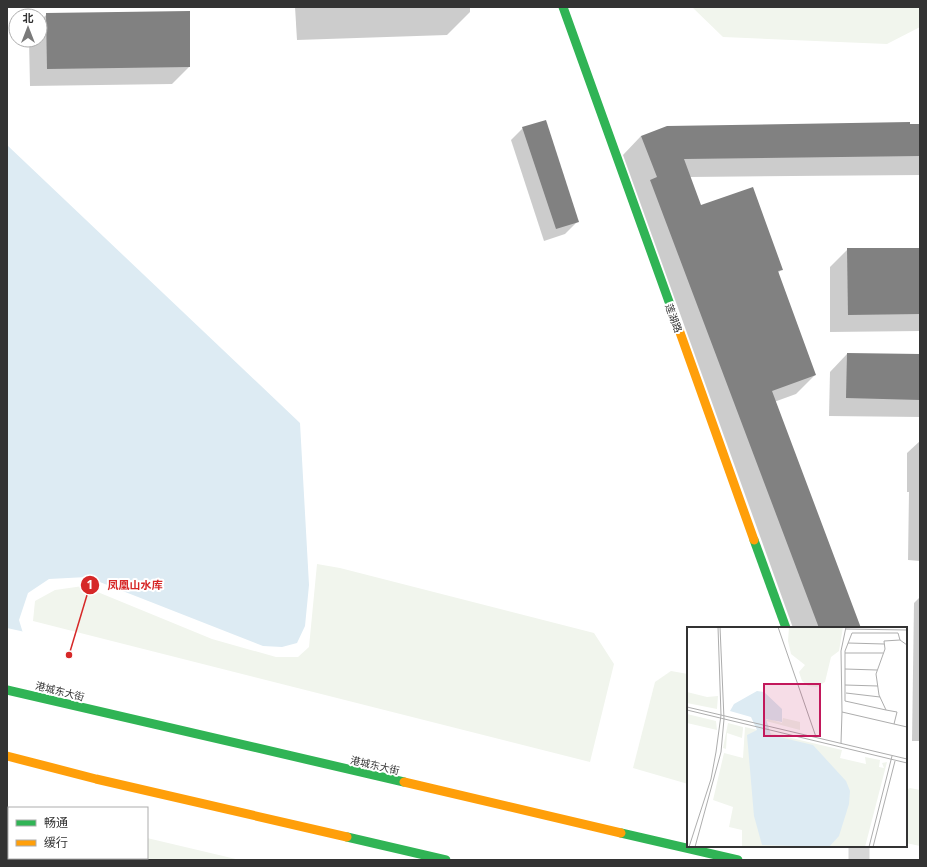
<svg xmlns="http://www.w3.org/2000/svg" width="927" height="867" viewBox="0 0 927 867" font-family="'Open Sans','Noto Sans SC',sans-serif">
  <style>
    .green { fill: #f1f5ed }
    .water { fill: #ddebf3 }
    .pier { fill: #fff }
    .shadow { fill: #0003 }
    .building { fill: #818181 }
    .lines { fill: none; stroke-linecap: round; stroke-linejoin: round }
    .street { stroke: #d7d7d7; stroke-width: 21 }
    .fast { stroke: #30b455; stroke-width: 9 }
    .slow { stroke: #ff9f0a; stroke-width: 9 }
    .labels { text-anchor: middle; stroke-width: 4; stroke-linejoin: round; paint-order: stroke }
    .street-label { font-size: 10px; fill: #333; stroke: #fff }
    .inset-road { fill: none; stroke: #adadad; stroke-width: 1 }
    .view { fill: #c2185b; fill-opacity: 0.15; stroke: #c2185b; stroke-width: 2 }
    .inset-edge { fill: none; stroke: #333; stroke-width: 2 }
    .leader { fill: none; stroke: #d62828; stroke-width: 1.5 }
    .callout-dot { fill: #d62828; stroke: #fff; stroke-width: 1.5 }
    .mark-label { font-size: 12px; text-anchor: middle; font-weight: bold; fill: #fff }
    .callout-label { font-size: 11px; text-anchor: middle; font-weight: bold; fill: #d62828; stroke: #fff; stroke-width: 4; stroke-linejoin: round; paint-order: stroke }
  </style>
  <rect width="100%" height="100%" fill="#fff"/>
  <!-- green -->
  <g class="green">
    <polygon points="692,7 920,7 920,27 887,44 723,37"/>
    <polygon points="317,564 340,568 594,633 614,664 590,762 33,621 35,601 55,590 83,586 212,639 276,657 298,657 309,647"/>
    <polygon points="671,671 688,674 688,784 633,768 655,682"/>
    <polygon points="910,788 920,790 920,846 906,843 906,790"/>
    <polygon points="7,804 9,808 9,858 147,858 147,838 240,860 7,860"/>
  </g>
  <!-- water -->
  <polygon class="water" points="7,145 300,423 309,585 305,626 297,643 282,647 263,646 87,577 49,579 28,593 19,620 76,808 9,808 9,858 104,858 106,860 7,860"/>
  <!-- pier -->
  <polygon class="pier" points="7,628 25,632 78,808 9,808 9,817 7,816"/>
  <!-- shadow -->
  <g class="shadow">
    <polygon points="295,7 470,7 470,12 447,35 297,40"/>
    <polygon points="47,14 190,66 172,84 30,86 29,40 40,40 40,21"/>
    <polygon points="920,125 920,175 690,177 700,206 782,269 778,273 815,375 796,394 774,402 860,628 793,628 623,155 641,136"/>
    <polygon points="523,128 577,222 565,234 544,241 511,140"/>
    <polygon points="848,249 920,249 920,331 830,332 830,267"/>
    <polygon points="847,354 920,355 920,417 829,416 830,372"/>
    <polygon points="920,441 920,561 908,560 909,492 907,492 907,453"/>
    <polygon points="920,597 920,741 912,741 914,603"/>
  </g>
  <!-- building -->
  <g class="building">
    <polygon points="190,11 190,67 47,69 46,13"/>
    <polygon points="546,120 579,222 556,229 522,127"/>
    <polygon points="910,122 910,124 920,124 920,156 684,159 701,205 753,187 783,270 778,271 816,375 772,391 861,628 819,628 650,180 657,177 641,136 667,126"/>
    <polygon points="847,248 920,248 920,314 848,315"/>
    <polygon points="847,353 920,354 920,400 846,398"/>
  </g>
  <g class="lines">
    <!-- street -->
    <polyline class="street" points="859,846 859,860"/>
    <!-- fast -->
    <g class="fast">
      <polyline points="563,7 677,324"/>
      <polyline points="754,540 786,628"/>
      <polyline points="7,690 404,782"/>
      <polyline points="621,833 738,860"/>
      <polyline points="347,837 446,860"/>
    </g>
    <!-- slow -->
    <g class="slow">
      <polyline points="677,324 754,540"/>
      <polyline points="7,756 96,779 347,837"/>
      <polyline points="404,782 621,833"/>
    </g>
  </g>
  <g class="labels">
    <!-- street labels -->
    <g class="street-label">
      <text transform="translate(674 318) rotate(70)" y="4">莲湖路</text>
      <text transform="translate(60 691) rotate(14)" y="4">港城东大街</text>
      <text transform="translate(375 765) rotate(13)" y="4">港城东大街</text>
    </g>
  </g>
  <!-- overview -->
  <g transform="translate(687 627)">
    <rect width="220" height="220" fill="#fff"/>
    <path d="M 102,0 L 156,0 L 152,24 L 144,30 L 138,55 L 130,60 L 121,59 L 115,54 L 112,45 L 118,38 L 104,27 L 101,14 ZM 0,65 L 20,70 L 31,69 L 30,82 L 0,76 ZM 0,87 L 29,94 L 30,103 L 0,96 ZM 96,91 L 113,95 L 113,103 L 79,94 L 82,92 L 95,96 ZM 41,96 L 56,100 L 56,102 L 55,111 L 40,106 L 39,122 L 36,121 ZM 58,100 L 155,123 L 153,131 L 179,137 L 178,130 L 193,133 L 192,140 L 197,141 L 195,136 L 200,135 L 178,220 L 55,220 L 55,203 L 42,200 L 46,180 L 26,173 L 37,126 L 56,131 Z" fill="#f1f5ed"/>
    <path d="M 70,64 L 77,65 L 95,82 L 95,95 L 79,92 L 84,108 L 126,118 L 159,154 L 163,164 L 162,177 L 152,209 L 142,220 L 75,218 L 67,189 L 60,108 L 70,103 L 64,90 L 43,84 L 47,77 Z" fill="#ddebf3"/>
    <path class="inset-road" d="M 91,0 L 129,110M 159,2 L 220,3M 161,16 L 197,17M 158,26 L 196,26M 158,42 L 190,43M 158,58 L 191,59M 159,66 L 193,70M 0,80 L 220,132M 0,83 L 220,136M 199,83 L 158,74 L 158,24 L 165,6 L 211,6 L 213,13M 155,85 L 154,24 L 159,0M 207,97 L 210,85 L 199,83 L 192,68 L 189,47 L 198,22 L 197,14 L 213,13 L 220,18M 154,116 L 155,85 L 220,100M 2,220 L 24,152 L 29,125 L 34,88 L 31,0M 8,220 L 34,125 L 37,92 L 33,0M 182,220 L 205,129M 186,220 L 208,134"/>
    <path class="view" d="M 77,57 L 133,57 L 133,109 L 77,109 Z"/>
    <rect width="220" height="220" class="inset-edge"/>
  </g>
  <!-- callouts -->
  <path class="leader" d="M69 655L90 585"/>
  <g class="callout-dot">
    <circle cx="69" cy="655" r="4"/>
    <circle cx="90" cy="585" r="10"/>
  </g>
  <g class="mark-label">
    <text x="90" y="589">1</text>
  </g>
  <g class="callout-label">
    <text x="135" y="589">凤凰山水库</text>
  </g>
  <!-- border -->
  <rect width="927" height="867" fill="none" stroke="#333333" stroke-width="16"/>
  <!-- legend -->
  <rect x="8" y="807" width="140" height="52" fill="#ffffff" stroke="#adadad"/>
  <rect x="16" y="820" width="20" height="6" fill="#30b455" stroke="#adadad"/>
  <text x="44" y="827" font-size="12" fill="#333333">畅通</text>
  <rect x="16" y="840" width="20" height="6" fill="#ff9f0a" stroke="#adadad"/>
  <text x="44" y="847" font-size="12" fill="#333333">缓行</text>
  <!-- north arrow -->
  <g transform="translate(28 28)"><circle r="19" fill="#ffffff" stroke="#adadad"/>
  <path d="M0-3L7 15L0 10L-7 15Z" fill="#7a7a7a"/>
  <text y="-6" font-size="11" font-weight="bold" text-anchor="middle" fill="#333333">北</text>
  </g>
</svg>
